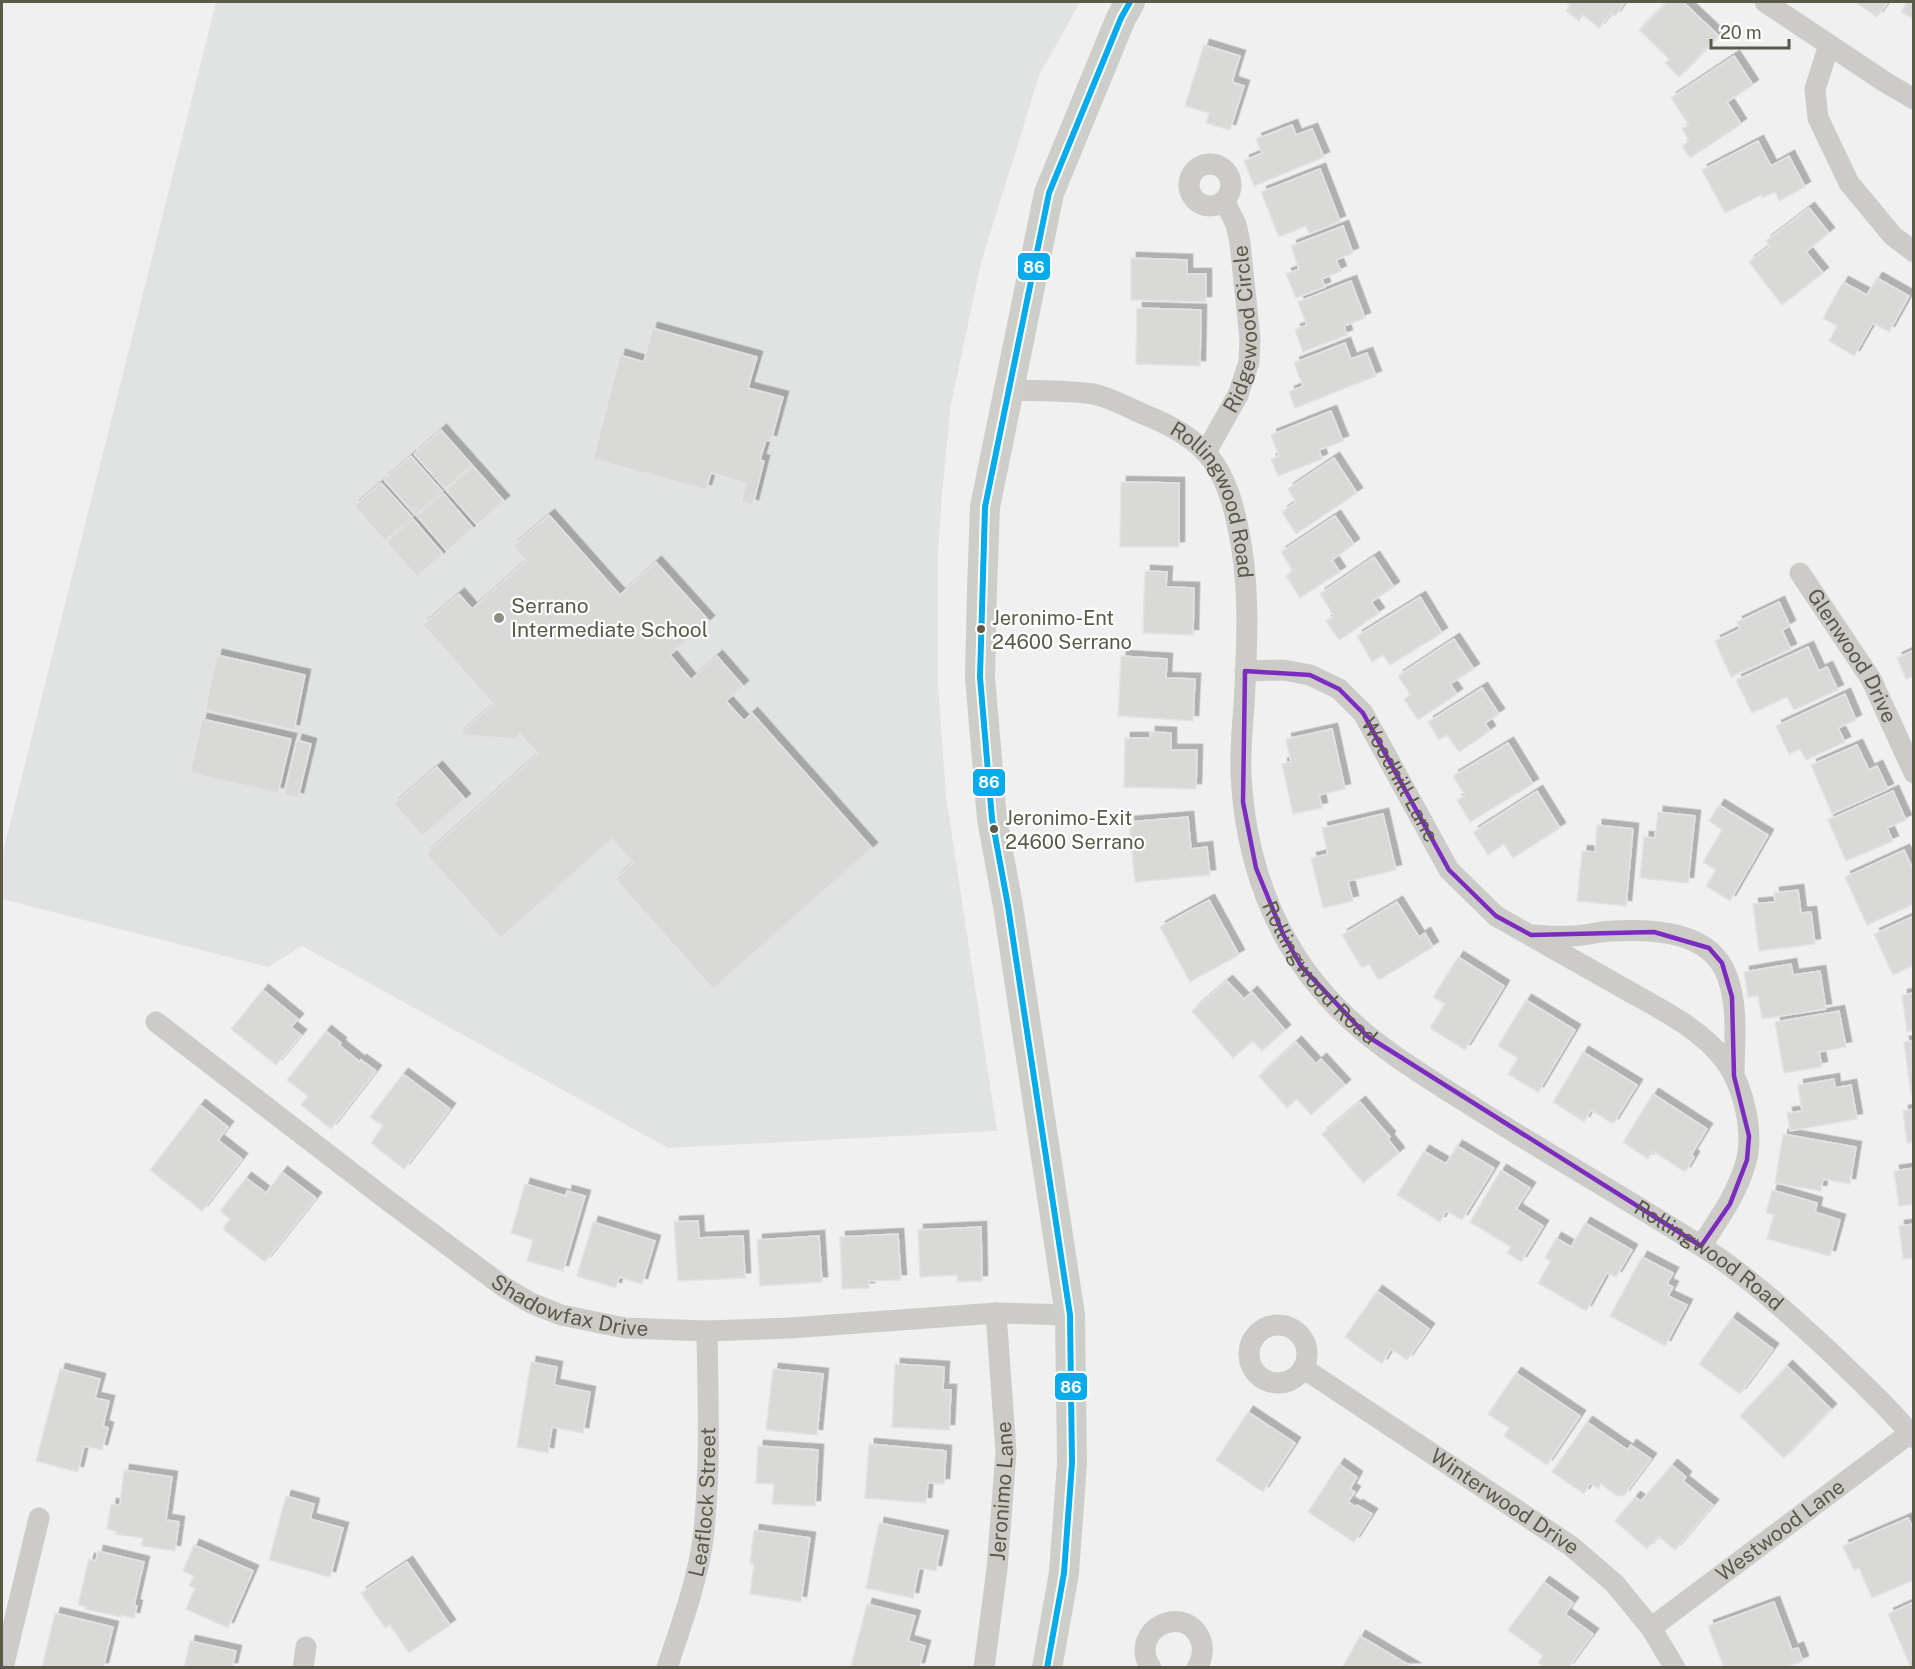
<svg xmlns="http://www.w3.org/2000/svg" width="1915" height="1669" viewBox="0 0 1915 1669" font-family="'Public Sans',sans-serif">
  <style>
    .education { fill: #e1e2e2 }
    .building { fill: #d9d9d8; stroke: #e3e3e2; stroke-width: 1.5; filter: url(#shadow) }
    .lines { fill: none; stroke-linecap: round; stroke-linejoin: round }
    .street { stroke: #cccbc8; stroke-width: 21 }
    .secondary { stroke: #cdcdc9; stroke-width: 30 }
    .bus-1-casing { stroke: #fff; stroke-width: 10 }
    .bus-1 { stroke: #05abea; stroke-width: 6 }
    .marked { fill: none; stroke: #7b2cbf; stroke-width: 4.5; stroke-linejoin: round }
    .poi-dot { fill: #8f8e83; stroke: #fff; stroke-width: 2 }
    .bus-dot { fill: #5b5948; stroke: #fff; stroke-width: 2 }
    .labels { text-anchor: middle; stroke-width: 4.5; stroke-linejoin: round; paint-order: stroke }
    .bus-label { font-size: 20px; fill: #5b5948; stroke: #fff; text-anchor: start }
    .street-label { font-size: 21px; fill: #5b5948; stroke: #fff }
    .poi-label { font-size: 21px; fill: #5b5948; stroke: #fff; text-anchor: start }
    .line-badge { stroke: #fff; stroke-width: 2 }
    .badge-label { font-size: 16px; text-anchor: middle; font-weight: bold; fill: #fff }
  </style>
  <defs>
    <filter id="shadow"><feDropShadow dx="5.5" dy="-5.5" stdDeviation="0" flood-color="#0004"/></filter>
  </defs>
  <rect width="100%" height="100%" fill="#f0f0f0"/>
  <!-- education -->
  <polygon class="education" points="216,2 1080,2 1039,76 981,263 951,404 942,494 938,552 938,684 946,796 997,1131 668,1148 302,946 268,967 2,899 2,856"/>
  <!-- building -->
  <g class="building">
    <polygon points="1565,2 1625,2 1615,16 1611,13 1599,28 1583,15 1579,21 1566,11 1570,5"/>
    <polygon points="1667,2 1683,2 1719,36 1679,77 1665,63 1669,59 1639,30"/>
    <polygon points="1855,2 1888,2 1877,17"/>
    <polygon points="1907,2 1914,2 1914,19 1901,12"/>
    <polygon points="1204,45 1240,56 1232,82 1244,86 1230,130 1206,123 1209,113 1185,106"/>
    <polygon points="1734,56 1753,85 1727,102 1741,124 1690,158 1682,146 1689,141 1682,129 1689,125 1671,98"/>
    <polygon points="1292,125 1296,135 1312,129 1324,157 1254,186 1244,161 1262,153 1256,139"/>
    <polygon points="1758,141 1771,166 1789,156 1805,187 1779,201 1775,192 1762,198 1761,195 1725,213 1702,170"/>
    <polygon points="1320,169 1340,221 1309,234 1306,226 1279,237 1261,192"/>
    <polygon points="1809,208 1829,233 1806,252 1823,273 1782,305 1749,262 1770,246 1766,241"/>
    <polygon points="1343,226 1353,253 1336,260 1341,271 1322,279 1325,287 1296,298 1286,274 1299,269 1291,246"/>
    <polygon points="1131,258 1187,260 1187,274 1206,274 1206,302 1131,300"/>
    <polygon points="1877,278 1909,296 1889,332 1873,323 1854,356 1829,341 1837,326 1823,318 1843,282 1867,295"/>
    <polygon points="1351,281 1365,318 1344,326 1347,335 1303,352 1295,330 1307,325 1298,302"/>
    <polygon points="1137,308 1201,310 1200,366 1136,364"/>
    <polygon points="652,328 757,357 748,388 783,397 771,441 766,440 760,460 764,461 753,505 741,502 746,483 711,473 706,490 593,459 620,355 644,362"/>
    <polygon points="1345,343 1351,359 1367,353 1376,376 1295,408 1289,392 1303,386 1294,363"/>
    <polygon points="1331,411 1343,441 1319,450 1322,459 1278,476 1271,459 1279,456 1271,435"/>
    <polygon points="441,430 472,465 445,489 414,454"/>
    <polygon points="411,456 442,491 415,515 384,480"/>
    <polygon points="1334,458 1357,493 1296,534 1282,512 1296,502 1288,489"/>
    <polygon points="473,466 504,501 477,525 446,490"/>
    <polygon points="1121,482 1179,483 1179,547 1120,547"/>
    <polygon points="381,483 412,517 385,541 354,506"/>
    <polygon points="443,493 473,528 447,551 417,516"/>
    <polygon points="549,515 620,595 656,562 709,621 670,655 691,680 717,656 743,686 726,701 744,721 752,713 872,848 713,989 615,879 633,863 612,839 501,938 426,854 538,754 520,734 516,739 459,735 493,704 423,625 459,594 472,609 526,561 513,546"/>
    <polygon points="1335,516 1354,544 1332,560 1340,572 1300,598 1286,576 1293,571 1281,552"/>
    <polygon points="413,519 443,554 417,577 386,542"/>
    <polygon points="1374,557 1394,587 1371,602 1379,613 1339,640 1326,621 1334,616 1320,594"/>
    <polygon points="1145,571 1167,572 1166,587 1194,588 1193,635 1143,633"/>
    <polygon points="1420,597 1442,633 1390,665 1383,655 1372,662 1357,636"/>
    <polygon points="1779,602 1790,626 1782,630 1791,649 1731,677 1715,641 1740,629 1737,622"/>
    <polygon points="1454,639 1474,669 1450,684 1457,694 1418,720 1404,699 1411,695 1398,676"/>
    <polygon points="1808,647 1819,671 1827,667 1838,690 1794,710 1787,697 1752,713 1736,680"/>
    <polygon points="1914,650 1914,676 1906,679 1897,658"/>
    <polygon points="217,655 305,675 294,730 205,710"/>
    <polygon points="1121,656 1167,659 1166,678 1195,679 1193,721 1118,716"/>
    <polygon points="1482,688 1499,714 1485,723 1490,731 1459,752 1447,735 1439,740 1428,722"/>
    <polygon points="1845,694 1856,720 1838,728 1845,742 1806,760 1800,749 1789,754 1776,726"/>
    <polygon points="202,719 291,739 278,793 190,773"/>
    <polygon points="1332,729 1345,789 1319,795 1322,808 1293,814 1282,764 1291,762 1286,739"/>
    <polygon points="1150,732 1171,733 1171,750 1197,750 1196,789 1124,787 1125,738 1150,738"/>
    <polygon points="297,740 311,744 298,798 284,795"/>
    <polygon points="1508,743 1533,784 1470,822 1457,800 1465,795 1453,776"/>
    <polygon points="1857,745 1869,770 1877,766 1888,789 1832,814 1811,765"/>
    <polygon points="437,767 465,799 422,836 394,804"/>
    <polygon points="1537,791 1560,828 1513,858 1504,844 1488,855 1473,832"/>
    <polygon points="1893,791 1906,820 1887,828 1893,841 1846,861 1828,820"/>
    <polygon points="1719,805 1768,835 1730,901 1706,886 1716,870 1703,862 1722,830 1709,821"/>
    <polygon points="1658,812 1695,816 1688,883 1640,878 1644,837 1655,838"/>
    <polygon points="1383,814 1396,870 1348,881 1353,901 1323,908 1311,858 1328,854 1322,828"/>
    <polygon points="1188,817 1191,849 1207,847 1210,875 1135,882 1129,822"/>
    <polygon points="1597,825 1633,829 1626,906 1577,901 1582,851 1595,852"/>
    <polygon points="1904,850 1914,871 1914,904 1867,925 1845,877"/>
    <polygon points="1798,890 1801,913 1811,912 1815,944 1759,951 1753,904 1775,902 1774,893"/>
    <polygon points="1209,900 1239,955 1190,982 1160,927"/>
    <polygon points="1397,902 1419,937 1425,933 1433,947 1379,980 1369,964 1362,968 1342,935"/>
    <polygon points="1914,916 1914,965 1893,975 1874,934"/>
    <polygon points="1458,957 1504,986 1465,1050 1430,1028 1445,1004 1433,997"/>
    <polygon points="1791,964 1793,975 1820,971 1826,1009 1762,1019 1758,996 1748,997 1744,972"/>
    <polygon points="1227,981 1244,999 1252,992 1285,1030 1262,1051 1253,1041 1233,1058 1192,1011"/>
    <polygon points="263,990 298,1019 291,1027 301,1035 276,1065 231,1029"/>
    <polygon points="1914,993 1914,1031 1907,1031 1902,995"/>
    <polygon points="1526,1000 1575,1030 1538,1092 1508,1074 1518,1058 1498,1046"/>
    <polygon points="1839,1011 1846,1047 1819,1052 1822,1067 1784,1073 1775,1022"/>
    <polygon points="326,1031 341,1043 339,1045 360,1062 361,1060 376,1071 331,1129 301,1105 308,1096 287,1080"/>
    <polygon points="1914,1041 1914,1094 1911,1094 1904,1042"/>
    <polygon points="1296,1042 1316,1064 1321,1059 1345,1085 1311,1115 1297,1099 1287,1108 1259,1076"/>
    <polygon points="1583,1052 1637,1085 1613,1124 1591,1110 1584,1122 1553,1102"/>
    <polygon points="403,1074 450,1109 404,1169 371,1143 383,1126 370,1117"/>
    <polygon points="1834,1079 1835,1088 1851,1085 1857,1119 1790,1131 1787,1113 1802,1111 1798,1085"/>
    <polygon points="1653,1094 1707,1129 1691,1155 1694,1157 1685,1172 1653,1151 1648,1159 1623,1142"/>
    <polygon points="1360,1102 1390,1137 1388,1139 1399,1153 1363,1183 1322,1134"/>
    <polygon points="200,1105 228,1127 218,1140 242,1159 202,1211 150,1170"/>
    <polygon points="1914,1109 1914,1142 1907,1143 1903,1111"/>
    <polygon points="1783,1134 1856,1147 1850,1184 1823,1179 1821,1191 1775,1183"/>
    <polygon points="1457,1146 1494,1168 1462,1220 1446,1211 1440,1222 1397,1195 1424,1151 1446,1164"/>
    <polygon points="1914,1168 1914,1204 1899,1206 1894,1171"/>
    <polygon points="1501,1170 1530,1188 1516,1209 1543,1226 1521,1262 1507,1253 1511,1247 1470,1222"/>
    <polygon points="282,1172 316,1198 265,1262 223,1229 230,1219 220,1211 246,1178 266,1193"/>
    <polygon points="525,1184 566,1196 567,1191 585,1196 563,1271 527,1261 533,1240 511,1233"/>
    <polygon points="1772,1190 1817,1203 1815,1212 1840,1220 1830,1256 1767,1239 1774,1215 1766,1213"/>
    <polygon points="698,1221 699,1238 743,1236 745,1278 678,1281 674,1222"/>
    <polygon points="593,1222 655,1241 642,1284 619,1277 616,1288 577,1276"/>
    <polygon points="1585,1223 1632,1250 1616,1277 1607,1273 1586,1311 1538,1283 1551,1261 1545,1258 1556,1238 1571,1247"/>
    <polygon points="1914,1224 1914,1258 1903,1259 1899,1226"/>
    <polygon points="981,1227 982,1281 957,1282 957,1275 920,1277 918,1230"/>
    <polygon points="898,1234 901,1280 869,1281 869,1288 842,1289 840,1237"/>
    <polygon points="819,1236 822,1282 760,1286 757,1240"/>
    <polygon points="1642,1257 1673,1273 1667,1284 1673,1287 1668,1296 1687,1305 1665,1346 1610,1316"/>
    <polygon points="1377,1291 1429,1329 1407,1360 1391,1349 1382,1364 1345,1337"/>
    <polygon points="1732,1318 1773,1349 1740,1394 1699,1364"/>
    <polygon points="531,1362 557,1367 554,1385 590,1392 583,1433 552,1427 548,1453 517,1447"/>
    <polygon points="895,1364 944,1367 943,1390 951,1390 949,1430 892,1427"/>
    <polygon points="1787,1366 1831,1409 1784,1458 1740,1416"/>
    <polygon points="60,1369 100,1379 95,1398 109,1401 103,1426 108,1428 102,1450 84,1446 78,1472 36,1461"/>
    <polygon points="773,1369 823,1374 817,1435 766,1430"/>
    <polygon points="1516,1373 1580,1416 1547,1465 1504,1436 1509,1428 1488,1414"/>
    <polygon points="1248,1412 1295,1443 1263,1492 1216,1460"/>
    <polygon points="1587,1422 1628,1450 1631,1445 1651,1459 1624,1495 1617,1496 1601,1484 1598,1489 1590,1483 1584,1494 1552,1472"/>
    <polygon points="869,1444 946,1451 944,1484 928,1483 926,1503 865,1498"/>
    <polygon points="758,1446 818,1450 815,1506 772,1504 774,1484 756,1483"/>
    <polygon points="1339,1464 1357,1477 1350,1489 1355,1492 1348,1502 1356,1507 1357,1505 1372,1514 1354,1542 1308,1512"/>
    <polygon points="1672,1465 1686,1477 1683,1481 1713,1505 1675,1550 1658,1536 1647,1549 1615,1521 1635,1497 1641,1501"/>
    <polygon points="124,1470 172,1477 166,1520 179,1522 175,1551 141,1546 143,1538 116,1534 116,1531 107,1529 111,1504 120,1505"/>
    <polygon points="286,1496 314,1504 310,1519 343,1528 330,1577 269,1560"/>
    <polygon points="1908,1518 1914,1530 1914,1580 1872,1598 1859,1568 1854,1570 1843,1546"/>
    <polygon points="879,1523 943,1536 936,1571 919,1568 913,1598 866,1588"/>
    <polygon points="754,1530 810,1538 801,1602 750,1594 754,1564 750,1563"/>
    <polygon points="194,1545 253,1571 228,1628 186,1609 195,1588 189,1586 194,1576 183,1571"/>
    <polygon points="98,1551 144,1562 134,1605 137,1606 134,1618 121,1615 121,1617 85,1609 86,1607 78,1605 89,1559 96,1561"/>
    <polygon points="407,1562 450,1625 409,1653 390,1625 385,1628 361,1593"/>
    <polygon points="1544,1582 1573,1603 1565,1614 1593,1634 1568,1668 1546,1668 1538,1662 1543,1656 1508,1630"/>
    <polygon points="1774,1602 1792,1650 1798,1648 1803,1661 1785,1668 1724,1668 1708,1626"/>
    <polygon points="1914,1602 1914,1668 1911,1668 1888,1614"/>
    <polygon points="867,1604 915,1616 908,1641 925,1646 919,1668 858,1668 851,1666"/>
    <polygon points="55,1613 113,1627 103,1668 42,1668"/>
    <polygon points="1360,1636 1414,1668 1342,1668"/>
    <polygon points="190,1641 236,1651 232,1668 184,1668"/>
  </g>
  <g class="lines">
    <!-- street -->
    <g class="street">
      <polyline points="1765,2 1885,82 1914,99"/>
      <polyline points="1829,45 1815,89 1818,118 1849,183 1893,236 1914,252"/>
      <circle cx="1210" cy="185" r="21"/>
      <path id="s1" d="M 1009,390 C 1036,391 1066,390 1093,394 C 1109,397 1127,407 1143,414 C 1166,423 1190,435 1207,454 C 1224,473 1232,499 1237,523 C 1251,583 1247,645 1244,706 C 1242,729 1240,752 1241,775 C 1244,834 1259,892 1288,943 C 1333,1022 1401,1061 1475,1108 C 1551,1156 1629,1200 1704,1248 C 1749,1277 1789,1314 1828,1350 C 1857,1378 1888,1406 1914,1438"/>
      <path id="s2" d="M 1206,452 L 1238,395 L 1249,362 L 1250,339 L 1240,243 L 1236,224 L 1224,201"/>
      <path id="s3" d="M 1800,573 L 1871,679 L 1914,773"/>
      <path id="s4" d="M 1245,671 L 1284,670 L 1310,675 L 1339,689 L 1363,713 L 1449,870 L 1496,916 C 1538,940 1581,964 1623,988 C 1658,1008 1701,1028 1726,1062 C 1744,1088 1754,1132 1746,1162 C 1737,1194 1719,1219 1701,1246"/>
      <path d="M 1535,935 C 1548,936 1560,937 1572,936 C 1586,936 1599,931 1613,931 C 1654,929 1711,931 1727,976 C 1739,1007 1734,1044 1734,1076"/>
      <path id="s5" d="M 156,1022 L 386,1199 L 504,1287 L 531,1303 L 561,1315 L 625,1328 L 707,1331 L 790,1328 L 996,1313 L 1070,1315"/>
      <circle cx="1278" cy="1354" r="29"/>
      <path id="s6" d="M 1303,1368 L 1571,1546 L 1615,1584 L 1651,1628 L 1675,1668"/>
      <path id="s7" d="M 1651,1628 L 1910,1433"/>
      <polyline points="3,1668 39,1518"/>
      <polyline points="303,1668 306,1647"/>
      <path id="s8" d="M 667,1668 C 681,1625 697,1583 703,1539 C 711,1470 708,1400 707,1331"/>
      <path id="s9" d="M 984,1668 L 997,1569 L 1006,1452 L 996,1313"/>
      <path d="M 1151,1668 C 1126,1629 1187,1601 1201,1641 C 1204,1650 1202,1659 1197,1668"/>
    </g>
    <!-- secondary -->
    <polyline class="secondary" points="1047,1668 1064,1573 1072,1463 1070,1315 1008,906 992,819 980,677 982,590 985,507 1049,193 1121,18 1130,2"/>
    <defs>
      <polyline id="bus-1" points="1047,1668 1064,1573 1072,1463 1070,1315 1008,906 992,819 980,677 985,507 1049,193 1121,18 1130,2"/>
    </defs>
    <!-- bus-1 casing -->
    <use href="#bus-1" class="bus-1-casing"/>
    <!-- bus-1 -->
    <use href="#bus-1" class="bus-1"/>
  </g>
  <!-- marked area -->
  <path class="marked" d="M 1245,671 L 1310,675 L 1339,689 L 1363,713 L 1449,870 L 1496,916 L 1531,935 L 1654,932 L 1709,948 L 1722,963 L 1732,997 L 1734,1076 L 1749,1136 L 1747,1160 L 1730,1204 L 1701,1246 L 1367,1036 L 1301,966 L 1283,934 L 1256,868 L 1243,802 Z"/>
  <!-- markers -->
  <circle class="poi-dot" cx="499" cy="618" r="6"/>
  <g class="bus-dot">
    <circle cx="981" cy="629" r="5"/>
    <circle cx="994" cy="829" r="5"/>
  </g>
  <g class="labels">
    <!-- bus labels -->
    <g class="bus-label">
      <text x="992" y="625">Jeronimo-Ent<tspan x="992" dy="24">24600 Serrano</tspan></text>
      <text x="1005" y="825">Jeronimo-Exit<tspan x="1005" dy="24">24600 Serrano</tspan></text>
    </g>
    <!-- street labels -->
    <g class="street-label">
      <text dy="7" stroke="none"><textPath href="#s2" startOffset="132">Ridgewood Circle</textPath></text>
      <text dy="7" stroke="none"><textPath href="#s1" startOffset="258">Rollingwood Road</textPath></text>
      <text dy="7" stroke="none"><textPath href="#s3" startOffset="98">Glenwood Drive</textPath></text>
      <text dy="7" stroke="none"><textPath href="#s4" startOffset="208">Woodhill Lane</textPath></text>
      <text dy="7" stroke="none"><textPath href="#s1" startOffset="762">Rollingwood Road</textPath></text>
      <text dy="7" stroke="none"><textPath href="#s1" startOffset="1248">Rollingwood Road</textPath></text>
      <text dy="7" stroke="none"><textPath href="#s5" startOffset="507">Shadowfax Drive</textPath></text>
      <text dy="7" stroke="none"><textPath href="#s9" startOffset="178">Jeronimo Lane</textPath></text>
      <text dy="7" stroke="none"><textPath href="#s8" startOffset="171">Leaflock Street</textPath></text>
      <text dy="7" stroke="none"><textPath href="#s6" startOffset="242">Winterwood Drive</textPath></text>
      <text dy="7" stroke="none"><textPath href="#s7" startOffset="162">Westwood Lane</textPath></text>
    </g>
    <!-- poi labels -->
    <g class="poi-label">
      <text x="511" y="613">Serrano<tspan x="511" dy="24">Intermediate School</tspan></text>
    </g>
  </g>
  <g class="line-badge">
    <rect x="1017" y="252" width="34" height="29" rx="6" fill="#05abea"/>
    <rect x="972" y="768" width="34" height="29" rx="6" fill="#05abea"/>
    <rect x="1054" y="1372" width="34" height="29" rx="6" fill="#05abea"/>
  </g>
  <g class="badge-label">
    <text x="1034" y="273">86</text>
    <text x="989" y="788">86</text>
    <text x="1071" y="1393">86</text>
  </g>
  <!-- border -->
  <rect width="1915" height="1669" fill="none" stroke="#5b5948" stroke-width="6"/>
  <!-- scale -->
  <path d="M1711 39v9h78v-9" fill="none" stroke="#5b5948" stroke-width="3"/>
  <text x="1720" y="39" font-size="18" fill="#5b5948" stroke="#ffffff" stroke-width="4.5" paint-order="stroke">20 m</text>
</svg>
